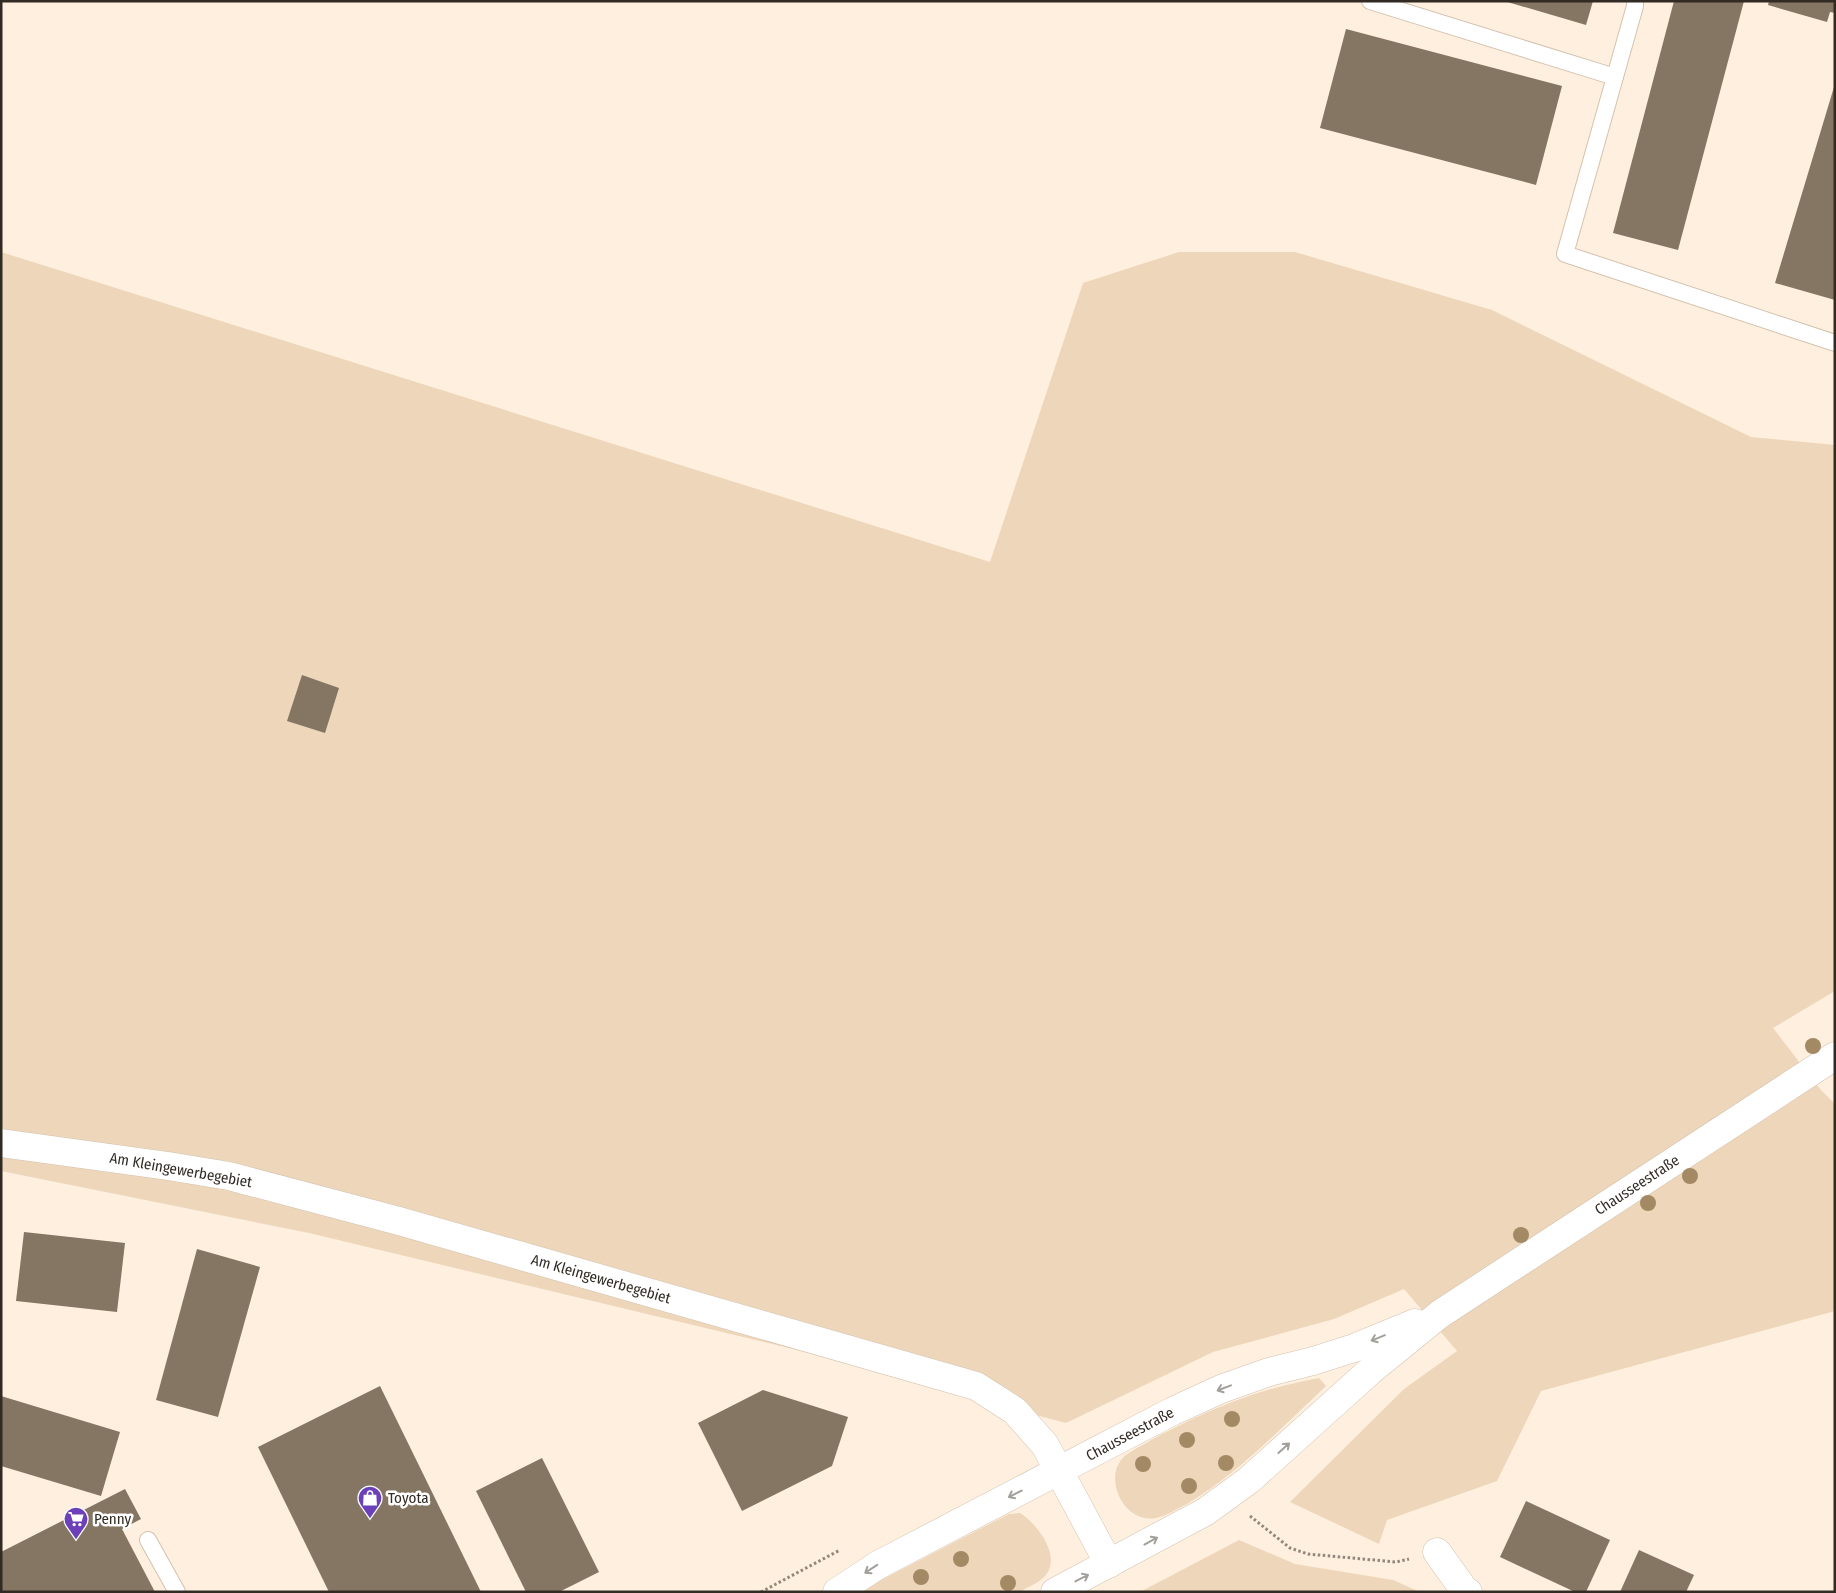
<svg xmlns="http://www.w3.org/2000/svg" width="1836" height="1593" viewBox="0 0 1836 1593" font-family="'Fira Sans Condensed',sans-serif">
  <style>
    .green { fill: #eed6ba }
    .building { fill: #857563 }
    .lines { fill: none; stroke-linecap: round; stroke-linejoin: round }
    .lane-casing { stroke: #d3c2ae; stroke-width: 18 }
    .street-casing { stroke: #d3c2ae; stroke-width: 29 }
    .secondary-casing { stroke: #d3c2ae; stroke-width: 29 }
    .path { stroke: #91877b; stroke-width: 3; stroke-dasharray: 2.5 2.5; stroke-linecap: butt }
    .lane { stroke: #fff; stroke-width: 16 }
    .street { stroke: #fff; stroke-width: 28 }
    .secondary { stroke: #fff; stroke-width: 28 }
    .tree { fill: #a38964 }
    .oneway { stroke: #a3a09c }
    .labels { text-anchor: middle; stroke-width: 5; stroke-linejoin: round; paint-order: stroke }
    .street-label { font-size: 15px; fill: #322b24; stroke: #fff }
    .poi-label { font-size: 15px; fill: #322b24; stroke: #fff; text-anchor: start }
  </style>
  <rect width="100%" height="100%" fill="#feefdf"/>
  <!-- green -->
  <g class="green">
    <polygon points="1,252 990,562 1083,283 1179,252 1295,252 1492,310 1751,437 1835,445 1835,991 1773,1028 1820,1089 1835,1104 1835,1311 1541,1391 1497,1481 1387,1520 1379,1544 1290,1502 1404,1389 1457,1351 1404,1289 1334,1319 1213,1352 1066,1423 967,1397 906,1376 309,1233 1,1171"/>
    <path d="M 1319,1378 L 1326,1386 C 1282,1427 1239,1473 1187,1504 C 1177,1509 1166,1516 1156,1518 C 1122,1525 1099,1471 1129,1453 C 1170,1428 1229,1400 1275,1388 C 1289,1384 1304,1381 1319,1378 Z"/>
    <path d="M 1020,1513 C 1036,1523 1059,1552 1048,1572 C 1042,1582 1029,1586 1020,1592 L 858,1592 L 1009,1514 Z"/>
    <polygon points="1239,1540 1295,1564 1393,1580 1420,1592 1140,1592"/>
  </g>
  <!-- building -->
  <g class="building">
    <polygon points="1504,1 1593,1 1586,25"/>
    <polygon points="1674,1 1744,1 1678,250 1613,233"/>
    <polygon points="1769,1 1835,1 1835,13 1830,12 1827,22 1768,5"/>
    <polygon points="1346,29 1562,86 1536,185 1320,128"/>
    <polygon points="1834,87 1835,87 1835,300 1775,283"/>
    <polygon points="302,675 339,688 325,733 287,721"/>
    <polygon points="24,1232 125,1243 117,1312 16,1301"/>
    <polygon points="197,1249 260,1267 218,1417 156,1400"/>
    <polygon points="380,1386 481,1592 329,1592 258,1447"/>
    <polygon points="763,1390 848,1417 832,1466 742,1511 698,1423"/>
    <polygon points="1,1396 120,1432 101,1496 1,1466"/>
    <polygon points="542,1458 599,1572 559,1592 526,1592 476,1491"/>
    <polygon points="125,1489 141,1519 122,1529 155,1592 1,1592 1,1552"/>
    <polygon points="1526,1501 1610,1540 1586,1592 1575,1592 1500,1557"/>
    <polygon points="1639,1550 1694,1575 1686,1592 1620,1592"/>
  </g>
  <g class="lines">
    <defs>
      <g id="lane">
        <polyline points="1370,1 1615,77"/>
        <polyline points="1635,1 1635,6 1565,254 1835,343"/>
        <polyline points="148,1540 177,1592"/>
      </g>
      <g id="street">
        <polyline points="1,1143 168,1166 229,1176 399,1221 976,1386 1015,1411 1045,1445 1109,1564"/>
        <polyline points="1437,1552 1465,1591 1468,1592"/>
      </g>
      <g id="secondary">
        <polyline points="837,1592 878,1565 1173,1411 1221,1389 1269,1372 1313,1361 1354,1348 1415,1323"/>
        <polyline points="1055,1592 1205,1512 1249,1480 1370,1371 1440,1314 1835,1056"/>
      </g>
    </defs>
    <!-- lane casing -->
    <use href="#lane" class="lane-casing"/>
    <!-- street casing -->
    <use href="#street" class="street-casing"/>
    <!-- secondary casing -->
    <use href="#secondary" class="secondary-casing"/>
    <!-- path -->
    <g class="path">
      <polyline points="1250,1516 1290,1548 1308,1554 1396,1562 1409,1559"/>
      <polyline points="761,1592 840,1550"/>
    </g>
    <!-- lane -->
    <use href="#lane" class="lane"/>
    <!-- street -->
    <use href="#street" class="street"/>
    <!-- secondary -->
    <use href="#secondary" class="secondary"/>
  </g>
  <!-- trees -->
  <g class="tree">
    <circle cx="1813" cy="1046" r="8"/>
    <circle cx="1690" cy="1176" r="8"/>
    <circle cx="1648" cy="1203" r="8"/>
    <circle cx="1521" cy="1235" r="8"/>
    <circle cx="1232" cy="1419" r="8"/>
    <circle cx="1187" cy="1440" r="8"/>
    <circle cx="1226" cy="1463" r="8"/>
    <circle cx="1143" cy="1464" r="8"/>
    <circle cx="1189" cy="1486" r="8"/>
    <circle cx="961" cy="1559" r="8"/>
    <circle cx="921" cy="1577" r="8"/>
    <circle cx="1008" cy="1583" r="8"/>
  </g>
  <!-- one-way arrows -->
  <defs><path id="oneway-shaft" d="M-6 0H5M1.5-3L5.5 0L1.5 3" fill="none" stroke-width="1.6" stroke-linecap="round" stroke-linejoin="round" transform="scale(1.25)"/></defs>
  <g class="oneway">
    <use href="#oneway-shaft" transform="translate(1378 1338) rotate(158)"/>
    <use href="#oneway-shaft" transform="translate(1224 1388) rotate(159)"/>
    <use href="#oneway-shaft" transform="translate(1284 1448) rotate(-42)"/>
    <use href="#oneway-shaft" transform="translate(1015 1494) rotate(153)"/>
    <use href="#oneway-shaft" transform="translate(1151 1541) rotate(-29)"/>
    <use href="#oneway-shaft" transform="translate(871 1569) rotate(147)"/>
    <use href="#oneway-shaft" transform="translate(1082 1578) rotate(-27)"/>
  </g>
  <!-- icons -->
  <defs>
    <symbol id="shop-pin" viewBox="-11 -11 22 30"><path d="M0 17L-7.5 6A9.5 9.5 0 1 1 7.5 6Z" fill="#6b40b8" stroke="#fff"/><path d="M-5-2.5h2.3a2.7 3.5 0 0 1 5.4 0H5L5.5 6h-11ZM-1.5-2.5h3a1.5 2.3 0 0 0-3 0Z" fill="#fff"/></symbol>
    <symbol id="supermarket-pin" viewBox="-11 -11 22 30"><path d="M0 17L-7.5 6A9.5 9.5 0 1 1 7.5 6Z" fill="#6b40b8" stroke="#fff"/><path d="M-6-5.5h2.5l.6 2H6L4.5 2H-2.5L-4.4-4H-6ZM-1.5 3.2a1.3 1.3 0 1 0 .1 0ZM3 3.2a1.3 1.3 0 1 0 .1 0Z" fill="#fff"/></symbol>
  </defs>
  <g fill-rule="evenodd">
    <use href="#shop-pin" x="356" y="1484" width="28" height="38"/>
    <use href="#supermarket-pin" x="62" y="1505" width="28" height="38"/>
  </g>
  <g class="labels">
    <!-- street labels -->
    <g class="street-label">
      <text transform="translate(181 1170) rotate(10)" y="5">Am Kleingewerbegebiet</text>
      <text transform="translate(1637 1185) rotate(-33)" y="5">Chausseestraße</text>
      <text transform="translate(601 1279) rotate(16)" y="5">Am Kleingewerbegebiet</text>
      <text transform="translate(1130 1434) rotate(-28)" y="5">Chausseestraße</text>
    </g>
    <!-- poi labels -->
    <g class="poi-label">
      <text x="388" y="1503">Toyota</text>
      <text x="94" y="1524">Penny</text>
    </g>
  </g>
  <!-- border -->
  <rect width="1836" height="1593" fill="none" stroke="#322b24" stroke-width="5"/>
</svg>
